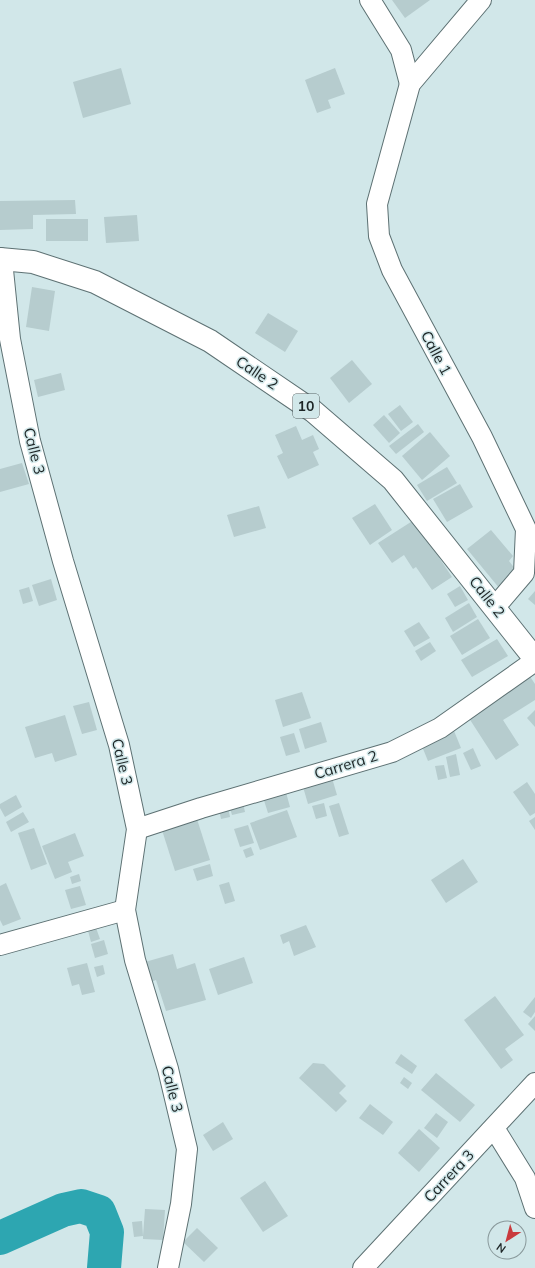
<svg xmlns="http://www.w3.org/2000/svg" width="535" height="1268" viewBox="0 0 535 1268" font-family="Mulish,sans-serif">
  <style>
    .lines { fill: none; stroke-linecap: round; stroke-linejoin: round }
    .river { stroke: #2da6b1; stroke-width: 34 }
    .building { fill: #b6ccce }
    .minor-casing { stroke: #5d7173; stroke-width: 22 }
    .major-casing { stroke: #5d7173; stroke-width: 24 }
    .minor { stroke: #fff; stroke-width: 20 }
    .major { stroke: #fff; stroke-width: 22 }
    .labels { text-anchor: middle; stroke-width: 3; stroke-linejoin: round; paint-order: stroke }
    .shield { fill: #d1e7e9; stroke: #525e60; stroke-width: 1 }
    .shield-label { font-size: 14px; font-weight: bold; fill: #1c2425 }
    .street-label { font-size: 15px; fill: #1c2425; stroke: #d1e7e9 }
  </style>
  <rect width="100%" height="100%" fill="#d1e7e9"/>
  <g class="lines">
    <!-- river -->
    <polyline class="river" points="0,1238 63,1210 81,1206 99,1212 107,1232 104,1268"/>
  </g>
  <!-- building -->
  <g class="building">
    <polygon points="392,0 430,0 405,18"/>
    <polygon points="121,68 131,104 83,118 73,82"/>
    <polygon points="335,68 345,94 328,100 331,108 317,113 305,80"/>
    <polygon points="75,200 76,214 33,215 33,229 0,230 0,201"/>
    <polygon points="137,215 139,241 106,243 104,217"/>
    <rect x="46" y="219" width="42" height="22"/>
    <polygon points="32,287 55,291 49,331 26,327"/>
    <polygon points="268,313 298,331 285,352 255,333"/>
    <polygon points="352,360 372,384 349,403 330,378"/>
    <polygon points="61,373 65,390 38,397 34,380"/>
    <polygon points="400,405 413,422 401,431 388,414"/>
    <polygon points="384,415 400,433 389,443 373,425"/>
    <polygon points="418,424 424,432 396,454 389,446"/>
    <polygon points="296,426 302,440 313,435 319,449 313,452 319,465 288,479 277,456 283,453 275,435"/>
    <polygon points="430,432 450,456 422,480 402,456"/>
    <polygon points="22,463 29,484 0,492 0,469"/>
    <polygon points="447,467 457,483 427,501 417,485"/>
    <polygon points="460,484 473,507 447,522 433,499"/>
    <polygon points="375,504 392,530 370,545 352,518"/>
    <polygon points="259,506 266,528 234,537 227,515"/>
    <polygon points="414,520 452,577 432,590 416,567 413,569 404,555 392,563 378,543"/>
    <polygon points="491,530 513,556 509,561 519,574 500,589 467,549"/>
    <polygon points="51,579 57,600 39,606 32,585"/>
    <polygon points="460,586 468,600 455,607 447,594"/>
    <polygon points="29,587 33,601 23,604 19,590"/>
    <polygon points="535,591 535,605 528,599"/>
    <polygon points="469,603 477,617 453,632 445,618"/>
    <polygon points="478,619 490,638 462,655 450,636"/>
    <polygon points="419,622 430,638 414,647 404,631"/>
    <polygon points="497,639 508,656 472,677 461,660"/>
    <polygon points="430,642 436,651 421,661 415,651"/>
    <polygon points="527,672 535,684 535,700 503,720 519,745 496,760 465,712"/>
    <polygon points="302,692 311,718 283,727 275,700"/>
    <polygon points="89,702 97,730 82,734 73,706"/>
    <polygon points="535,710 535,727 527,718"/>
    <polygon points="65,715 77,755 55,762 52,753 35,758 25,727"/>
    <polygon points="321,722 327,742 305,749 299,729"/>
    <polygon points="452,726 461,748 428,761 419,739"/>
    <polygon points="294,733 300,752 286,756 280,737"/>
    <polygon points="473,748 481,766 471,770 463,753"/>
    <polygon points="456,754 460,775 450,777 446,757"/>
    <polygon points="444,765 447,778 438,780 435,766"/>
    <polygon points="330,771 337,795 308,804 301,780"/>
    <polygon points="527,782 535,794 535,813 530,816 513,792"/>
    <polygon points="284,785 290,807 268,813 261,791"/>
    <polygon points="16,795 22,807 5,817 0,808 0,804"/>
    <polygon points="242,798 245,812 232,815 228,801"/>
    <polygon points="227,802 230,817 221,819 218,804"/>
    <polygon points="324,803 327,816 316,819 312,806"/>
    <polygon points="339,803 349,834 339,837 329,806"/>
    <polygon points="287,810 297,837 260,850 250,823"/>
    <polygon points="23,812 29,822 11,832 6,822"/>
    <polygon points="196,816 210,860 175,871 161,827"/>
    <polygon points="535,817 535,830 529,821"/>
    <polygon points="248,825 254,843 240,847 234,829"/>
    <polygon points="34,828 47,864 31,870 18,833"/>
    <polygon points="75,833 84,856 68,862 72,872 55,879 42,846"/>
    <polygon points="251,847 254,855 246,858 243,850"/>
    <polygon points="463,859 478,882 446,903 431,880"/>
    <polygon points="210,864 213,876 197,881 193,869"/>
    <polygon points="79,874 81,881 72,884 70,877"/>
    <polygon points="229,882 235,901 225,904 219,885"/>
    <polygon points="6,883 21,919 3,926 0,920 0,886"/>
    <polygon points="80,886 86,905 71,909 65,890"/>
    <polygon points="95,925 100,939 91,942 87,927"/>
    <polygon points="306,925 316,947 294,956 289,941 283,944 280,935"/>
    <polygon points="104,940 108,954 95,958 91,944"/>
    <polygon points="173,954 177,969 195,963 206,1000 166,1011 156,980 151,982 145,962"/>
    <polygon points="244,957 253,983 218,995 209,969"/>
    <polygon points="87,963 95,992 82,995 79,984 72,986 67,968"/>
    <polygon points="103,965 105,974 97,977 94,967"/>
    <polygon points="495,996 524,1035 505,1049 513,1060 501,1069 464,1020"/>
    <polygon points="535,997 535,1012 531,1018 523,1012"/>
    <polygon points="535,1016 535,1031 528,1024"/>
    <polygon points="401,1054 417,1066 412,1074 395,1063"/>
    <polygon points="313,1063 324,1064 346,1086 339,1093 347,1101 336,1112 299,1078"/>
    <polygon points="436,1073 475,1105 460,1122 421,1090"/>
    <polygon points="404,1077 412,1083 408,1089 400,1083"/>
    <polygon points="370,1104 393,1122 383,1135 359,1118"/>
    <polygon points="436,1113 448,1122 437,1138 424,1128"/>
    <polygon points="223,1122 233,1139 213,1151 203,1135"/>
    <polygon points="419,1129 440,1148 419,1172 398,1153"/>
    <polygon points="265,1181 288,1216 263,1232 240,1198"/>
    <polygon points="145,1209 165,1210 163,1240 143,1239 143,1236 134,1237 132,1222 142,1221 143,1236"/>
    <polygon points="197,1228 218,1248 204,1262 183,1242"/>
  </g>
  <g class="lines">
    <defs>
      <g id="minor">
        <polyline points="370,0 401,50 410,84"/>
        <polyline points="481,0 410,84 377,204 379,236 392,270 482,437 526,529 524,573 495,607"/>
        <polyline points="0,258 2,260 10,339 30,441 63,561 119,745 137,829 125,910 135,960 168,1069 187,1149 181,1204 168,1268"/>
        <polyline points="137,829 201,808 392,752 440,728 535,661"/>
        <polyline points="0,945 125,910"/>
        <polyline points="494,1128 525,1178 535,1208"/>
        <polyline points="363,1268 535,1083"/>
      </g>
      <polyline id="major" points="0,259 33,262 95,282 210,341 313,411 393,480 535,659"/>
    </defs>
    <!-- minor casing -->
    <use href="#minor" class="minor-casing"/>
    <!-- major casing -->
    <use href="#major" class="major-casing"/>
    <!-- minor -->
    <use href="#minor" class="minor"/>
    <!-- major -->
    <use href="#major" class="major"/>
  </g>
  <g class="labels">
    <!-- shield labels -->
    <rect class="shield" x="293" y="394" width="26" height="24" rx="3"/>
    <g class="shield-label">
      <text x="306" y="411">10</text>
    </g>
    <!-- street labels -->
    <g class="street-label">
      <text transform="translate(436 353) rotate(62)" y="5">Calle 1</text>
      <text transform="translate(257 373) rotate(34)" y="5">Calle 2</text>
      <text transform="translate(34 451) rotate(76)" y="5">Calle 3</text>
      <text transform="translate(487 597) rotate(52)" y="5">Calle 2</text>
      <text transform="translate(122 762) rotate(77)" y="5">Calle 3</text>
      <text transform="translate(346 765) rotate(-17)" y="5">Carrera 2</text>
      <text transform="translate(172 1089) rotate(76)" y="5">Calle 3</text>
      <text transform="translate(449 1176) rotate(-47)" y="5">Carrera 3</text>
    </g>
  </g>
  <!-- north arrow -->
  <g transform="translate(507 1240) rotate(216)"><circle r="19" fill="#d1e7e9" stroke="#89999b"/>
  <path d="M0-3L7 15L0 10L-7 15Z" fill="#c93a3d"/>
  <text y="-6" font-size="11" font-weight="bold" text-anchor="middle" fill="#1c2425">N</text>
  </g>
</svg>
